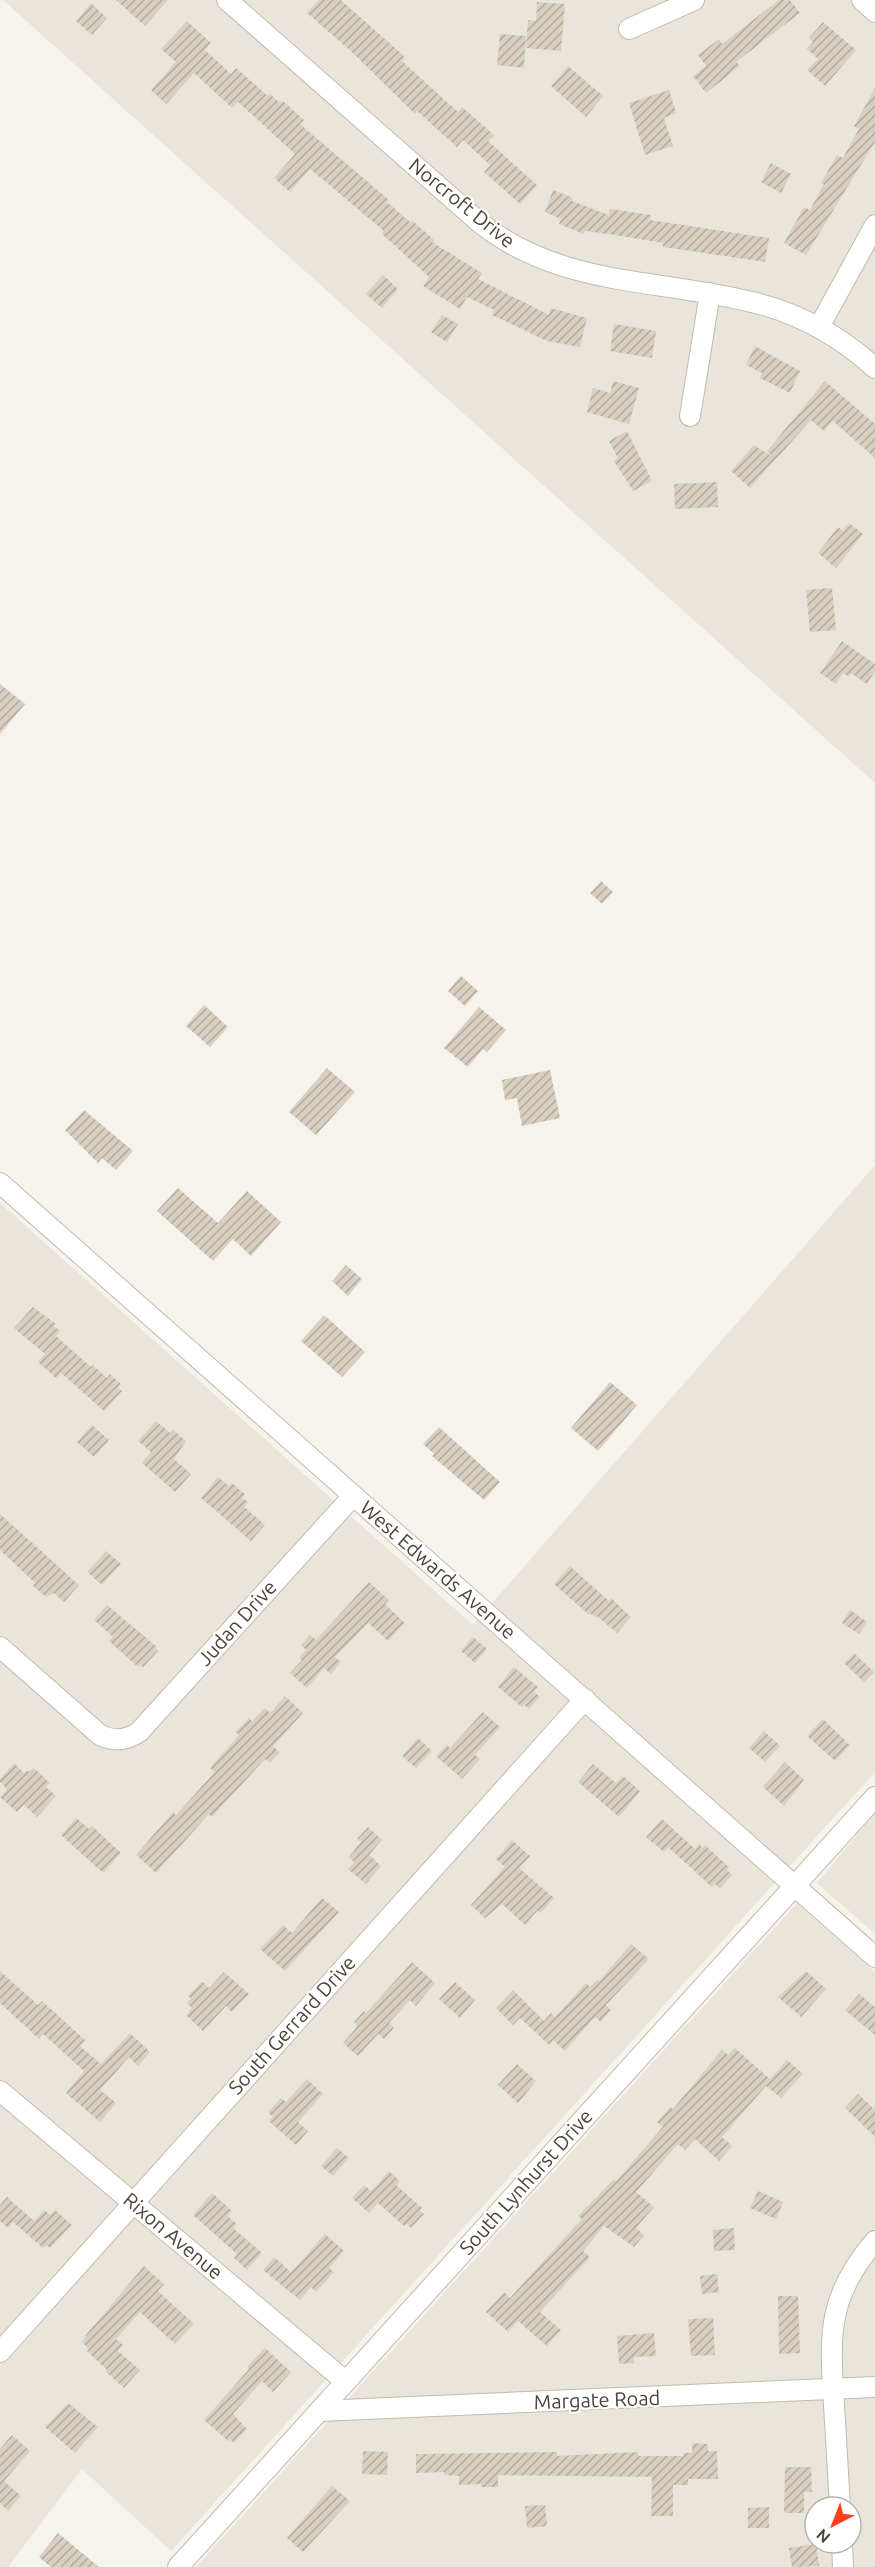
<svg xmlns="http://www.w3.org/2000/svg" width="875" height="2567" viewBox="0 0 875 2567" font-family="Ubuntu,sans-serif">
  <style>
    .residential { fill: #eae5da; fill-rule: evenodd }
    .building { fill: url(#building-hatch) }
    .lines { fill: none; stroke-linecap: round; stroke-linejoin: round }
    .street-casing { stroke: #c2bbae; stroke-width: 22 }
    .street { stroke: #fff; stroke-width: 20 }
    .labels { text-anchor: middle; stroke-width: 4.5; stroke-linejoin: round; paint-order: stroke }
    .street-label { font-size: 20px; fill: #4b4439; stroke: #fff }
  </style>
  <defs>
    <pattern id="building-hatch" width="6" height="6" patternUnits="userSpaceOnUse" patternTransform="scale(1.5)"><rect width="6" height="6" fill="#d8cfc1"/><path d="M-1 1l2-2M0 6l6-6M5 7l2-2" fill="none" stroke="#b1aa9e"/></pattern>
  </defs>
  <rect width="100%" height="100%" fill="#f6f3ec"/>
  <!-- residential -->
  <g class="residential">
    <polygon points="3,0 875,0 875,783"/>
    <polygon points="875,1165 875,1772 171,2551 82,2469 8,2567 0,2567 0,1203 473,1625"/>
    <polygon points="875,1813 875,1934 817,1883"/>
    <path d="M 797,1903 L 875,1972 L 875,2567 L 196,2567 ZM 815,2507 L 851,2507 L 851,2543 L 815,2543 Z"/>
  </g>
  <!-- building -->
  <g class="building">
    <polygon points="116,0 168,0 145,26"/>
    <polygon points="319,0 341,0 405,57 402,61 458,112 462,107 494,135 488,141 537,185 520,204 484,172 490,165 463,140 457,147 417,111 415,114 353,53 307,13"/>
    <polygon points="779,0 790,0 800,13 736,62 740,66 706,93 693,76 706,66 698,55 719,39 722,44"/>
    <polygon points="537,2 565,4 561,51 526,48 528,20 536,21"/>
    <polygon points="91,3 107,18 92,35 76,21"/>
    <polygon points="187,21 211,43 205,50 231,74 236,68 268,96 270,94 280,103 283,101 304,120 300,124 389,200 387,202 411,223 412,220 434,240 432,242 482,273 478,279 549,315 550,308 587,318 580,347 547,341 492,315 494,310 467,297 460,309 423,286 429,277 382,234 384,231 310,169 290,192 274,178 295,154 238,102 232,108 194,73 166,104 151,90 176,62 161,49"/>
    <polygon points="823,22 856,50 825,86 807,70 818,59 807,49 813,42 809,38"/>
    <polygon points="500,34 526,36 524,68 497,65"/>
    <polygon points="568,66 603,96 586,117 551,86"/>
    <polygon points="875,88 875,142 806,255 784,243 804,207 810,210 824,184 821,183 837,155 843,158 859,129 854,126"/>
    <polygon points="669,90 676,113 664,118 673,146 645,155 629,103"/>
    <polygon points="771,163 791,174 781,193 761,182"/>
    <polygon points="553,190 573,198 572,201 609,215 610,209 651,215 650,220 769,238 765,262 663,247 663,243 609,234 585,231 584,234 559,224 561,219 545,212"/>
    <polygon points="383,275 398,289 382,308 366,294"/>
    <polygon points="442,315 458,324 447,342 431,332"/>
    <polygon points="614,324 656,331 652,358 610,351"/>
    <polygon points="755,346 800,371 790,393 760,378 762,373 746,365"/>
    <polygon points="613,381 639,388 629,424 587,412 593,388 610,393"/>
    <polygon points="825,381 875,424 875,458 833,421 824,431 811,420 750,488 731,471 754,445 773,457 767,451"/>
    <polygon points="627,431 652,481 633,491 614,461 618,458 609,441"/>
    <polygon points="717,482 718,507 675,509 674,484"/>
    <polygon points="849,523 863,534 836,568 818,553 838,527 843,531"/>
    <polygon points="832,588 836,630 810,632 806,590"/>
    <polygon points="842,641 875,664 875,671 867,684 851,673 849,677 843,673 836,684 820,673"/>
    <polygon points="0,684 25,704 0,734"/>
    <polygon points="601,881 613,892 602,904 590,893"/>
    <polygon points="461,976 478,991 465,1006 448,991"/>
    <polygon points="204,1005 228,1027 210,1047 186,1026"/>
    <polygon points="479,1007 506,1030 487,1052 483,1049 468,1067 444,1048"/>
    <polygon points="327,1068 355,1092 316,1135 289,1112"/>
    <polygon points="550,1070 560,1118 522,1126 517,1098 505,1100 502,1080"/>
    <polygon points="84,1110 133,1151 116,1170 102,1158 98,1163 65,1130"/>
    <polygon points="178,1188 218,1223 247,1191 281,1222 251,1256 233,1239 213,1261 157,1211"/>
    <polygon points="346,1265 362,1279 348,1296 332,1281"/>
    <polygon points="33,1307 56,1324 54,1326 60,1331 56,1336 91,1367 93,1365 107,1378 110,1374 121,1384 118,1388 122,1391 104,1411 61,1373 56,1378 38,1362 45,1354 14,1328"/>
    <polygon points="324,1315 365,1352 342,1377 301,1341"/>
    <polygon points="610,1382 637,1405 598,1451 571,1428"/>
    <polygon points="156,1421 170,1433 173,1430 186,1441 174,1459 191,1474 175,1492 142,1463 151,1452 138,1441"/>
    <polygon points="92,1425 109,1440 94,1457 77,1442"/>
    <polygon points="439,1427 500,1482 484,1500 432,1456 434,1454 423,1444"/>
    <polygon points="218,1477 229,1486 232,1483 245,1494 242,1498 248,1502 244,1507 265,1525 251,1541 201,1498"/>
    <polygon points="0,1514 79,1585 64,1602 54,1593 46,1597 33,1586 35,1583 0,1550"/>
    <polygon points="106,1551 121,1564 102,1585 87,1572"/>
    <polygon points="570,1566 609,1601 611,1598 631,1617 617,1633 597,1616 595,1617 590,1613 589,1615 554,1584"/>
    <polygon points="369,1582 389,1600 385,1604 405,1623 388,1641 368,1623 335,1657 341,1662 331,1674 324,1668 307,1688 290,1673 302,1660 299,1658 306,1650 301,1645 310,1635 316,1640"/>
    <polygon points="107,1605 157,1647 155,1648 158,1651 143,1667 140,1665 138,1667 109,1641 113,1637 94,1620"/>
    <polygon points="850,1610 867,1622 859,1634 842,1623"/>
    <polygon points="473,1637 487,1649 475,1663 461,1651"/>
    <polygon points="854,1653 874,1672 864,1682 844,1663"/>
    <polygon points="514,1667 538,1687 534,1692 540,1697 529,1709 524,1705 522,1707 498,1687"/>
    <polygon points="285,1696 303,1713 273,1746 280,1752 270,1763 265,1759 212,1817 209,1814 156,1873 136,1855 173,1812 176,1815 215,1772 210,1768 239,1735 235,1732 249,1718 252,1721 265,1708 270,1713"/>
    <polygon points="483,1712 500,1727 475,1755 480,1759 462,1779 436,1756 447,1745 450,1748"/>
    <polygon points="823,1719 850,1745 835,1761 807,1736"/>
    <polygon points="764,1731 780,1746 765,1762 749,1748"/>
    <polygon points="418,1738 432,1751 416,1768 402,1756"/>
    <polygon points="785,1762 804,1780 784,1806 763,1787"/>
    <polygon points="14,1763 24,1773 27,1770 29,1772 34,1768 50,1783 46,1787 56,1796 37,1817 24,1805 17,1812 0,1797 7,1789 0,1782 0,1779"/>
    <polygon points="593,1764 616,1783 623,1776 640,1791 619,1817 578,1782"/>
    <polygon points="76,1818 89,1829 92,1826 121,1853 103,1873 61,1835"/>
    <polygon points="662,1819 695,1849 699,1844 703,1848 705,1845 729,1867 727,1870 732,1875 720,1889 715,1884 712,1887 668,1847 664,1852 646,1837"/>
    <polygon points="368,1827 382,1840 369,1855 381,1866 366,1884 348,1869 354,1862 349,1857 361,1842 357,1839"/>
    <polygon points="512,1840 530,1856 519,1868 554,1898 541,1913 537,1911 525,1925 502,1904 485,1918 471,1905 505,1867 496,1859"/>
    <polygon points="322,1898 339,1912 285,1971 260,1949 283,1925 292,1933"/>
    <polygon points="631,1944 649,1959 606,2005 611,2010 601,2022 595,2017 565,2051 553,2040 549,2045 520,2018 513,2025 496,2008 513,1990 544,2021 551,2013 555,2017 586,1983 590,1987 597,1980 599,1981"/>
    <polygon points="412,1962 435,1983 416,2006 410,2000 389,2023 394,2028 384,2039 378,2034 358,2056 343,2043 356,2028 357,2025 354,2022 364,2011 366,2013"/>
    <polygon points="0,1971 38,2005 42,2001 85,2040 80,2046 101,2064 130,2033 150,2052 138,2066 129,2057 100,2090 116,2103 100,2122 66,2093 84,2071 43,2034 39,2039 0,2003"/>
    <polygon points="806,1971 826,1989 801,2017 778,1997"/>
    <polygon points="224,1972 249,1994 232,2012 226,2006 203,2031 186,2015 192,2008 187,2003 191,1999 188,1996 202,1981 209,1988"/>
    <polygon points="455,1982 475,2000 460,2018 439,1999"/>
    <polygon points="859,1994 875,2007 875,2035 845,2010"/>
    <polygon points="735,2048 770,2079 787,2060 803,2074 781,2098 766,2086 722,2137 732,2146 719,2161 695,2139 685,2150 678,2144 636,2192 654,2207 636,2228 644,2235 634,2247 604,2226 583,2251 590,2257 540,2312 561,2330 547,2346 518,2321 508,2332 486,2312 504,2292 510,2298 577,2224 582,2219 578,2216 614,2179 616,2181 661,2129 663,2127 657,2122 670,2107 673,2109 722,2050 728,2055"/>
    <polygon points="517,2064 536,2081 518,2103 498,2085"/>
    <polygon points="307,2079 323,2094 298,2122 308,2131 296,2145 269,2121 273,2117 268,2112 281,2098 286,2102"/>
    <polygon points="858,2094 875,2110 875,2137 845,2108"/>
    <polygon points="337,2148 349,2158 333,2176 321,2166"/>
    <polygon points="389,2171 400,2181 396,2185 422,2208 420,2211 424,2214 411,2228 407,2224 404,2226 378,2203 369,2213 352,2198 364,2185 371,2191"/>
    <polygon points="758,2191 783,2202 776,2219 750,2208"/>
    <polygon points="212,2193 232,2211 227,2216 237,2224 233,2228 262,2253 247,2270 234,2258 237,2254 193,2215"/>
    <polygon points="7,2197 34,2221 44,2210 50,2215 55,2210 72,2225 50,2248 47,2245 43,2248 13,2222 8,2228 0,2221 0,2205"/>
    <polygon points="734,2228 735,2250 714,2251 713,2230"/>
    <polygon points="325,2234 344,2251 329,2268 334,2272 316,2292 311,2287 300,2300 263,2270 274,2257 291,2272"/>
    <polygon points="144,2266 164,2284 158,2291 194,2324 175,2344 140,2312 116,2339 123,2345 118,2351 140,2370 124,2388 106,2372 107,2370 87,2351 89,2349 82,2342 86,2337 85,2336"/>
    <polygon points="717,2274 719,2292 702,2294 700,2276"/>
    <polygon points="778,2296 798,2296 800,2353 779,2354"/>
    <polygon points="713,2318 715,2355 691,2356 688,2319"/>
    <polygon points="654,2333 656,2356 634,2357 634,2363 619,2364 617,2336"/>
    <polygon points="265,2348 291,2372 273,2392 262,2381 233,2414 247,2429 234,2443 230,2439 228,2441 204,2420 249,2369 247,2367"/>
    <polygon points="68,2403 98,2427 75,2453 45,2427"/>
    <polygon points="12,2435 30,2451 4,2481 21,2496 8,2511 0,2503 0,2449"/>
    <polygon points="692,2443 708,2444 708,2451 717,2451 718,2479 688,2479 688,2485 673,2485 673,2516 651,2516 652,2477 498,2475 498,2487 481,2487 481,2484 459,2485 459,2476 445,2475 444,2472 416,2473 416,2454 557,2452 557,2456 638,2452 638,2456 683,2456 683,2453 692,2453"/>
    <polygon points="363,2451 388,2452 387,2475 362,2474"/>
    <polygon points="785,2467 811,2467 812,2492 804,2492 804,2513 784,2513"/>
    <polygon points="332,2486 350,2501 303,2552 287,2538"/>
    <polygon points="545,2505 547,2526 527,2528 525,2506"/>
    <polygon points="769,2507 769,2528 748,2528 748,2508"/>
    <polygon points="58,2533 99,2567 51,2567 39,2557"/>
    <polygon points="816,2544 819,2566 792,2567 789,2548"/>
  </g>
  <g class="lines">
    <defs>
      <g id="street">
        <path d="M 227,0 L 479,222 C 561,288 659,278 756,303 C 800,314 841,337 875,368"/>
        <polyline points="862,0 875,12"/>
        <polyline points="629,29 694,0"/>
        <polyline points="819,327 875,225"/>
        <polyline points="690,416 710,293"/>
        <polyline points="0,1183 875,1957"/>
        <path d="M 0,1647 L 100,1735 C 114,1742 127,1740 139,1732 L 353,1496"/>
        <polyline points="0,2091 345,2381"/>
        <polyline points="0,2352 585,1699"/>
        <polyline points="319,2411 875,2387"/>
        <path d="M 840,2507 C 838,2473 836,2439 834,2405 C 830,2336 826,2298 875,2241"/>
        <polyline points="842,2543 843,2567"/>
        <polyline points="178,2567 875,1797"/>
      </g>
    </defs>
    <!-- street casing -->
    <use href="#street" class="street-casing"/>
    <!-- street -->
    <use href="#street" class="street"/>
  </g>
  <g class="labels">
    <!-- street labels -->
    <g class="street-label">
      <text transform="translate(462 203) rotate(39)" y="7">Norcroft Drive</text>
      <text transform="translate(438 1570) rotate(41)" y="7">West Edwards Avenue</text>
      <text transform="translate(237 1623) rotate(-48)" y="7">Judan Drive</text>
      <text transform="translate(292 2025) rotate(-48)" y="7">South Gerrard Drive</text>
      <text transform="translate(526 2182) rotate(-48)" y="7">South Lynhurst Drive</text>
      <text transform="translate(173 2236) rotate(40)" y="7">Rixon Avenue</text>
      <text transform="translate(597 2400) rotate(-2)" y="7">Margate Road</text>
    </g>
  </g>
  <!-- north arrow -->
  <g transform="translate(833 2525) rotate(222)"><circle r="28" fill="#ffffff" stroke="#b7b4b0" stroke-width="1.5"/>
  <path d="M0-4.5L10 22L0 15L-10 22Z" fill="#fc3f1d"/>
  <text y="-9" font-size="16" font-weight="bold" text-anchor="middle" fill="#4b4439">N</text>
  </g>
</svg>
